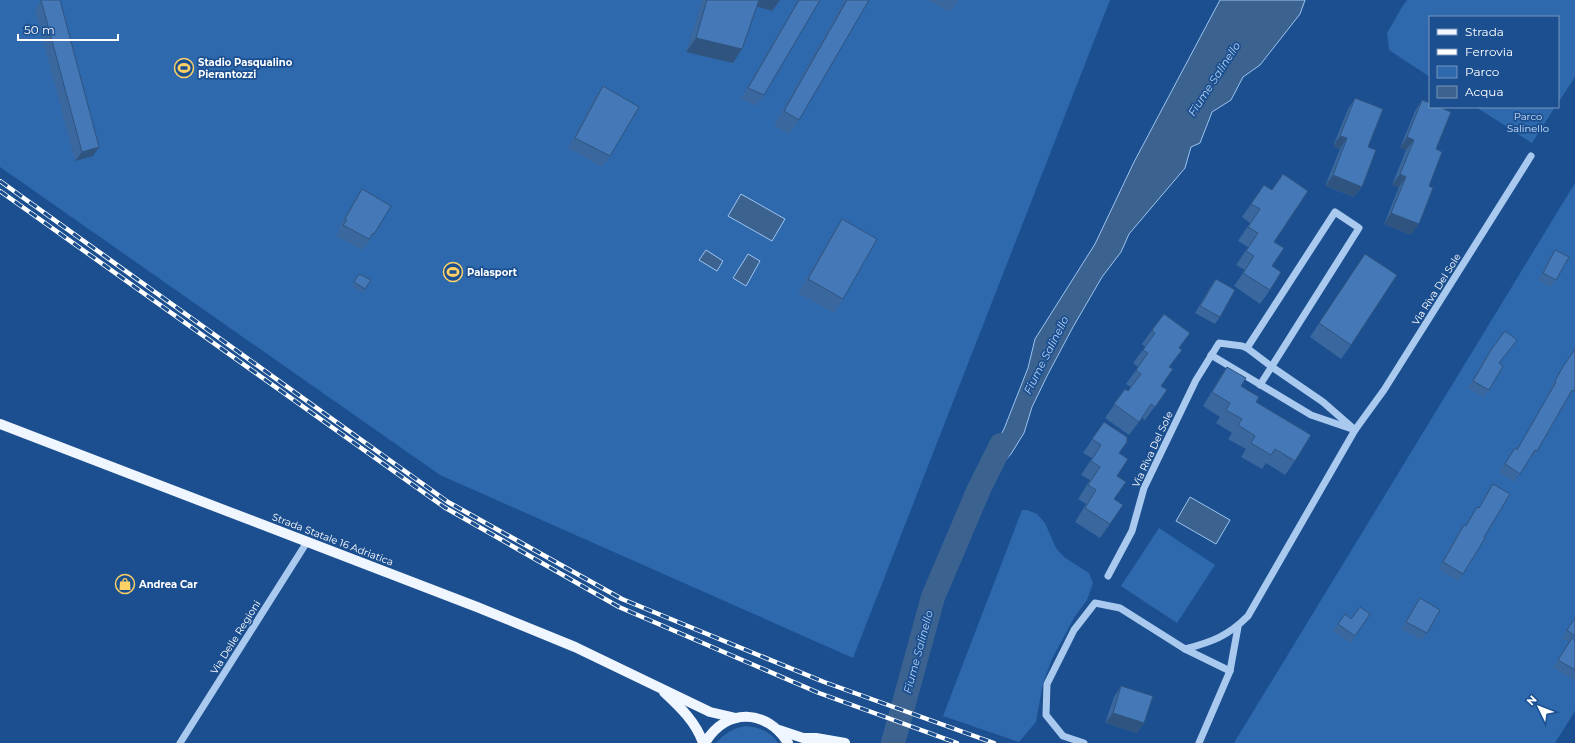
<svg xmlns="http://www.w3.org/2000/svg" width="1575" height="743" viewBox="0 0 1575 743" font-family="Montserrat,sans-serif">
  <style>
    .green { fill: #2e69ad }
    .water { fill: #3c6290; stroke: #9cc4f0 }
    .lines { fill: none; stroke-linecap: round; stroke-linejoin: round }
    .river { stroke: #3c6290; stroke-width: 24 }
    .minor { stroke: #a9c9ee; stroke-width: 7 }
    .major { stroke: #f0f6ff; stroke-width: 10 }
    .rail-casing { stroke: #fff; stroke-width: 4.5 }
    .rail { stroke: #1b4f8f; stroke-width: 3; stroke-dasharray: 9; stroke-linecap: butt }
    .wall { fill: #3a679d }
    .shaded-wall { fill: #305480 }
    .building { fill: #4478b7; stroke: #305480 }
    .labels { text-anchor: middle; stroke-width: 3.5; stroke-linejoin: round; paint-order: stroke }
    .poi-label { font-size: 10px; font-weight: bold; fill: #fff; stroke: #1b4f8f; text-anchor: start }
    .park-label { font-size: 10px; fill: #cfe3fa; stroke: #1b4f8f }
    .street-label { font-size: 10px; fill: #fff; stroke: #1b4f8f }
    .water-label { font-size: 11px; font-style: italic; fill: #b5d3f5; stroke: #1b4f8f }
  </style>
  <rect width="100%" height="100%" fill="#1b4f8f"/>
  <!-- green -->
  <g class="green">
    <polygon points="0,0 1110,0 853,658 440,475 0,167"/>
    <polygon points="1407,0 1575,0 1575,77 1558,103 1558,17 1430,17 1430,77 1389,50 1387,33 1402,7"/>
    <polygon points="1476,107 1555,107 1532,143"/>
    <polygon points="1575,183 1575,711 1555,743 1234,743"/>
    <polygon points="1022,510 1027,510 1037,514 1045,523 1056,548 1064,557 1089,573 1093,583 1087,600 1074,618 1052,659 1043,683 1036,722 1019,742 943,716"/>
    <polygon points="1159,528 1215,565 1177,623 1121,586"/>
    <path d="M 745,726 C 758,727 771,731 778,743 L 716,743 C 725,733 732,729 745,726 Z"/>
  </g>
  <!-- water -->
  <g class="water">
    <polygon points="1220,0 1305,0 1300,14 1260,65 1243,77 1231,100 1212,112 1200,143 1191,147 1185,168 1129,234 1121,252 1102,277 1073,327 1048,374 1032,407 1024,433 1011,454 992,476 980,473 1004,429 1028,368 1035,339 1095,244 1134,162"/>
    <polygon points="741,194 785,219 772,241 728,216"/>
    <polygon points="706,250 723,261 717,271 699,260"/>
    <polygon points="748,254 760,261 746,286 733,278"/>
    <polygon points="1190,497 1230,520 1216,544 1176,521"/>
  </g>
  <g class="lines">
    <!-- river -->
    <polyline class="river" points="893,743 933,597 979,489 1001,445"/>
    <!-- minor -->
    <g class="minor">
      <polyline points="1247,348 1335,212 1359,228 1260,385"/>
      <polyline points="1211,355 1311,415 1352,429"/>
      <polyline points="1108,576 1132,531 1144,488 1196,380 1219,343 1242,346 1247,348 1272,367 1323,402 1355,430"/>
      <polyline points="1185,649 1230,671"/>
      <polyline points="180,743 307,542"/>
      <path d="M 1084,743 L 1063,736 L 1046,715 L 1047,684 L 1074,630 L 1095,603 L 1120,608 L 1185,649 C 1212,642 1228,636 1248,616 L 1355,430 L 1384,390 L 1531,156"/>
      <polyline points="1199,743 1230,671 1238,627"/>
    </g>
    <!-- major -->
    <g class="major">
      <polyline points="0,424 477,607 575,647 710,712 736,718"/>
      <path d="M 664,692 C 680,707 696,722 703,743"/>
      <polyline points="779,730 803,738 816,738 845,743"/>
      <path d="M 705,743 C 726,707 767,709 788,743"/>
    </g>
    <defs>
      <g id="rail">
        <polyline points="0,181 448,502 622,599 824,682 994,743"/>
        <polyline points="0,191 444,507 619,607 819,693 957,743"/>
      </g>
    </defs>
    <!-- rail casing -->
    <use href="#rail" class="rail-casing"/>
    <!-- rail -->
    <use href="#rail" class="rail"/>
  </g>
  <!-- wall -->
  <g class="wall">
    <polygon points="41,0 60,0 93,156 75,161 35,9"/>
    <polygon points="702,0 780,0 772,11 757,6 742,49 733,63 686,52"/>
    <polygon points="798,0 820,0 764,95 756,106 741,98"/>
    <polygon points="845,0 869,0 799,120 789,134 774,125"/>
    <polygon points="928,0 958,0 950,12"/>
    <polygon points="603,86 610,156 602,167 568,148 596,96"/>
    <polygon points="1355,98 1368,147 1362,187 1354,197 1325,186 1340,149 1333,146 1348,109"/>
    <polygon points="1422,100 1436,149 1429,186 1411,235 1384,224 1399,187 1392,185 1406,150 1400,148 1415,111"/>
    <polygon points="1283,174 1274,242 1270,290 1260,304 1234,286 1245,270 1236,265 1248,247 1238,241 1250,223 1242,217 1264,185 1272,190"/>
    <polygon points="362,189 374,234 367,245 366,244 362,250 336,236 339,230 338,229 355,200"/>
    <polygon points="842,219 843,299 834,313 798,293 833,233"/>
    <polygon points="1555,250 1556,280 1551,287 1538,280 1550,257"/>
    <polygon points="1365,254 1351,345 1341,359 1310,337"/>
    <polygon points="359,274 365,289 363,293 352,286"/>
    <polygon points="1216,279 1220,317 1215,324 1195,313 1211,286"/>
    <polygon points="1152,330 1180,348 1169,367 1161,386 1167,390 1145,420 1142,418 1129,435 1105,418 1125,389 1128,391 1131,387 1126,384 1138,367 1133,363 1145,347 1142,344"/>
    <polygon points="1491,350 1500,364 1489,390 1484,397 1468,388 1486,357"/>
    <polygon points="1569,358 1575,389 1568,399 1567,399 1537,451 1531,459 1530,458 1514,482 1499,472 1515,448 1517,449 1551,390 1550,389 1559,373"/>
    <polygon points="1227,367 1241,386 1256,402 1295,461 1285,475 1266,463 1262,469 1241,457 1246,449 1228,439 1232,433 1216,423 1220,417 1203,406 1218,381"/>
    <polygon points="1104,422 1119,453 1114,499 1110,524 1100,538 1075,522 1086,504 1078,499 1090,480 1081,475 1092,458 1083,453"/>
    <polygon points="1493,484 1484,537 1463,574 1458,581 1438,569 1459,532 1464,525 1465,526 1477,507 1479,508 1488,491"/>
    <polygon points="1420,598 1427,633 1422,640 1401,629 1415,606"/>
    <polygon points="1345,614 1351,619 1370,614 1350,643 1333,631"/>
    <polygon points="1575,618 1575,681 1553,667 1569,642 1562,638"/>
    <polygon points="1121,686 1144,723 1137,733 1105,723 1114,697"/>
  </g>
  <!-- shaded-wall -->
  <g class="shaded-wall">
    <polygon points="755,0 780,0 772,11 752,5"/>
    <polygon points="696,38 742,49 733,63 686,52"/>
    <polygon points="1340,136 1347,138 1340,149 1333,146"/>
    <polygon points="1407,137 1414,140 1406,150 1400,148"/>
    <polygon points="99,147 93,156 75,161 82,152"/>
    <polygon points="1400,174 1406,177 1399,187 1392,185"/>
    <polygon points="1333,175 1362,187 1354,197 1325,186"/>
    <polygon points="1391,213 1419,224 1411,235 1384,224"/>
    <polygon points="1113,713 1144,723 1137,733 1105,723"/>
  </g>
  <!-- building -->
  <g class="building">
    <polygon points="41,0 60,0 99,147 82,152"/>
    <polygon points="707,0 759,0 742,49 696,38"/>
    <polygon points="799,0 820,0 764,95 748,88"/>
    <polygon points="847,0 869,0 799,120 784,111"/>
    <polygon points="603,86 639,107 610,156 575,138"/>
    <polygon points="1355,98 1383,109 1368,147 1376,150 1362,187 1333,175 1347,138 1340,136"/>
    <polygon points="1422,100 1430,103 1430,107 1439,107 1451,112 1436,149 1442,152 1429,186 1433,188 1419,224 1391,213 1406,177 1400,174 1414,140 1407,137"/>
    <polygon points="1283,174 1308,191 1274,242 1284,248 1272,266 1281,272 1270,290 1243,273 1254,256 1246,251 1258,233 1248,227 1260,209 1251,204 1264,185 1272,190"/>
    <polygon points="362,189 391,206 374,234 373,233 369,239 343,225 347,220 345,219"/>
    <polygon points="842,219 877,239 843,299 808,279"/>
    <polygon points="1555,250 1569,257 1556,280 1543,273"/>
    <polygon points="1365,254 1397,275 1351,345 1319,323"/>
    <polygon points="359,274 371,280 365,289 354,282"/>
    <polygon points="1216,279 1235,290 1220,317 1200,306"/>
    <polygon points="1164,314 1190,333 1179,348 1182,350 1169,367 1173,369 1161,386 1167,390 1155,407 1151,404 1139,422 1114,404 1125,389 1128,391 1141,374 1136,370 1148,353 1143,350 1155,333 1152,330"/>
    <polygon points="1505,331 1517,340 1499,363 1503,366 1489,390 1473,381 1491,350"/>
    <polygon points="1575,349 1575,389 1574,391 1572,390 1537,451 1535,450 1520,474 1505,464 1515,448 1517,450 1556,382 1555,381 1564,365"/>
    <polygon points="1227,367 1246,378 1241,386 1259,397 1256,402 1311,435 1295,461 1275,449 1271,455 1251,443 1255,436 1238,425 1242,419 1226,410 1230,403 1212,392"/>
    <polygon points="1104,422 1127,437 1127,442 1119,453 1128,459 1117,476 1126,482 1114,499 1123,505 1110,524 1085,508 1096,490 1088,485 1100,467 1091,461 1101,445 1092,439"/>
    <polygon points="1493,484 1510,494 1484,537 1485,538 1463,574 1443,562 1464,525 1466,526 1477,507 1479,508"/>
    <polygon points="1420,598 1440,610 1427,633 1406,622"/>
    <polygon points="1360,607 1370,614 1355,636 1338,624 1345,614 1351,619"/>
    <polygon points="1575,618 1575,636 1567,630"/>
    <polygon points="1572,638 1575,640 1575,670 1558,660"/>
    <polygon points="1121,686 1153,696 1144,723 1113,713"/>
  </g>
  <!-- icons -->
  <defs>
    <symbol id="stadium-ring" viewBox="-11 -11 22 22"><circle r="9.5" fill="#1b4f8f" stroke="#ffd166" stroke-width="1.5"/><path d="M0-5a6.5 5 0 1 0 0 10a6.5 5 0 1 0 0-10ZM-3.5-1.8h7v3.6h-7Z" fill="#ffd166"/></symbol>
    <symbol id="shop-ring" viewBox="-11 -11 22 22"><circle r="9.5" fill="#1b4f8f" stroke="#ffd166" stroke-width="1.5"/><path d="M-5-2.5h2.3a2.7 3.5 0 0 1 5.4 0H5L5.5 6h-11ZM-1.5-2.5h3a1.5 2.3 0 0 0-3 0Z" fill="#ffd166"/></symbol>
  </defs>
  <g fill-rule="evenodd">
    <use href="#stadium-ring" x="173" y="57" width="22" height="22"/>
    <use href="#stadium-ring" x="442" y="261" width="22" height="22"/>
    <use href="#shop-ring" x="114" y="573" width="22" height="22"/>
  </g>
  <g class="labels">
    <!-- poi labels -->
    <g class="poi-label">
      <text x="198" y="66">Stadio Pasqualino<tspan x="198" dy="12">Pierantozzi</tspan></text>
      <text x="467" y="276">Palasport</text>
      <text x="139" y="588">Andrea Car</text>
    </g>
    <!-- park labels -->
    <g class="park-label">
      <text x="1528" y="120">Parco<tspan x="1528" dy="12">Salinello</tspan></text>
    </g>
    <!-- street labels -->
    <g class="street-label">
      <text transform="translate(1436 289) rotate(-58)" y="4">Via Riva Del Sole</text>
      <text transform="translate(1152 449) rotate(-65)" y="4">Via Riva Del Sole</text>
      <text transform="translate(333 539) rotate(21)" y="4">Strada Statale 16 Adriatica</text>
      <text transform="translate(235 637) rotate(-58)" y="4">Via Delle Regioni</text>
    </g>
    <!-- water labels -->
    <g class="water-label">
      <text transform="translate(1214 79) rotate(-57)" y="4">Fiume Salinello</text>
      <text transform="translate(1046 355) rotate(-63)" y="4">Fiume Salinello</text>
      <text transform="translate(918 652) rotate(-75)" y="4">Fiume Salinello</text>
    </g>
  </g>
  <!-- legend -->
  <rect x="1429" y="16" width="130" height="92" fill="#1b4f8f" stroke="#7695bc"/>
  <rect x="1437" y="29" width="20" height="6" fill="#f0f6ff" stroke="#7695bc"/>
  <text x="1465" y="36" font-size="12" fill="#ffffff">Strada</text>
  <rect x="1437" y="49" width="20" height="6" fill="#ffffff" stroke="#7695bc"/>
  <text x="1465" y="56" font-size="12" fill="#ffffff">Ferrovia</text>
  <rect x="1437" y="66" width="20" height="12" fill="#2e69ad" stroke="#7695bc"/>
  <text x="1465" y="76" font-size="12" fill="#ffffff">Parco</text>
  <rect x="1437" y="86" width="20" height="12" fill="#3c6290" stroke="#7695bc"/>
  <text x="1465" y="96" font-size="12" fill="#ffffff">Acqua</text>
  <!-- north arrow -->
  <g transform="translate(1539 707) rotate(313)" stroke="#1b4f8f" stroke-width="3" paint-order="stroke">
  <path d="M0-3L7 15L0 10L-7 15Z" fill="#ffffff"/>
  <text y="-6" font-size="11" font-weight="bold" text-anchor="middle" fill="#ffffff">N</text>
  </g>
  <!-- scale -->
  <path d="M18 34v6h100v-6" fill="none" stroke="#ffffff" stroke-width="2"/>
  <text x="24" y="34" font-size="12" fill="#ffffff" stroke="#1b4f8f" stroke-width="3" paint-order="stroke">50 m</text>
</svg>
